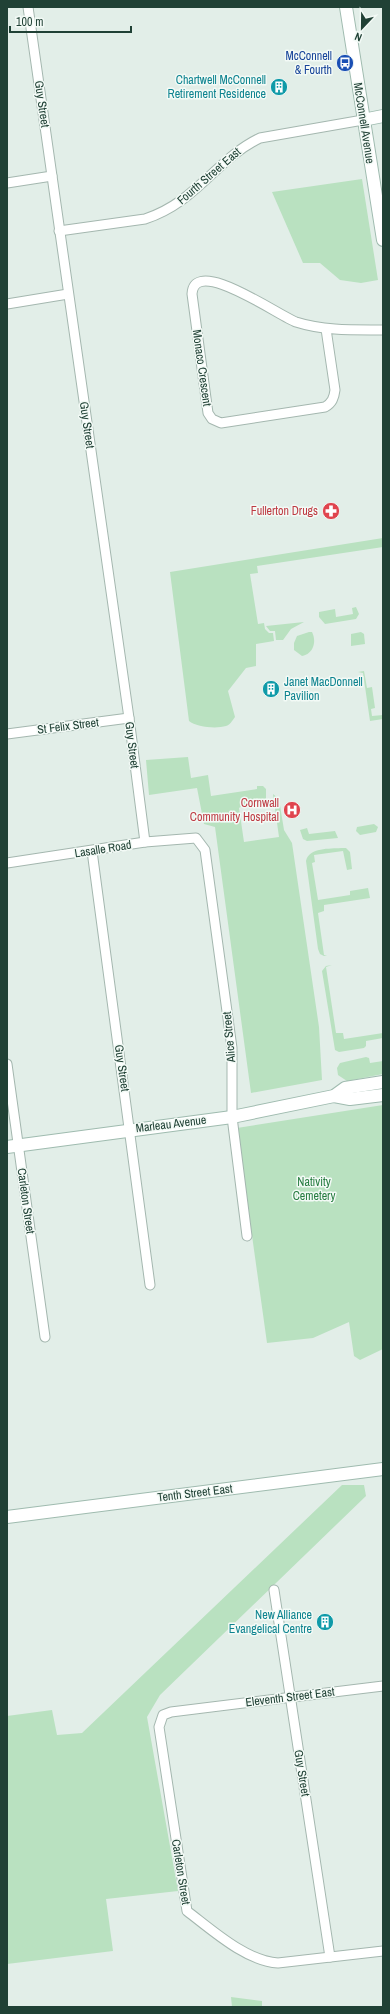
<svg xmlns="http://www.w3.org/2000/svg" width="390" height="2014" viewBox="0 0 390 2014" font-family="'Archivo Narrow',sans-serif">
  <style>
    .green { fill: #b9e1c0 }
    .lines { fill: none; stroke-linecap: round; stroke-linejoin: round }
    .street-casing { stroke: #a4b7af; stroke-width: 11 }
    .secondary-casing { stroke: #9fbbaf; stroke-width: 14 }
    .street { stroke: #fff; stroke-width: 9 }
    .secondary { stroke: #fff; stroke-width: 12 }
    .labels { text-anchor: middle; stroke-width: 3; stroke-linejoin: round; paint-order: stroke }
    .transit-label { font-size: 12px; fill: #164399; stroke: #f3faf6; text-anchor: end }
    .culture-label { font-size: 12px; fill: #0d838f; stroke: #f3faf6; text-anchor: end }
    .street-label { font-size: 12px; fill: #204135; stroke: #f3faf6 }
    .health-label { font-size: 12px; fill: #be3a42; stroke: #f3faf6; text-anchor: end }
    .park-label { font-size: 12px; fill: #267c40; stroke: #f3faf6 }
  </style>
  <rect width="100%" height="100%" fill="#e2eee8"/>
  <!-- green -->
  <g class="green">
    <polygon points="362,179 378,280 361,283 340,280 320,263 303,263 272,192"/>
    <path d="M 383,538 L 383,547 L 257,566 L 258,573 L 250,574 L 258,624 L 264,623 L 265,629 L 269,633 L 273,633 L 274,641 L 256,644 L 256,666 L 246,668 L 228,691 L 235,717 C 232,721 230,725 226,726 C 216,729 196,727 189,721 L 170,572 Z"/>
    <polygon points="356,607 359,614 356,619 325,624 319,617 319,612 335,609 336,617 353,614 352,608"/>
    <polygon points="304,622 291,629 283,640 276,640 275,631 270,631 266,626"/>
    <path d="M 309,632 L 312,632 C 317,642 313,654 302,656 L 294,650 L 294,643 L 297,636 Z"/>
    <polygon points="361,632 364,634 365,644 351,646 351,634"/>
    <polygon points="364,671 367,688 372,687 375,708 371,709 372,716 383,715 383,719 370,721 363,673 358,672"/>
    <polygon points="188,757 191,778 208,775 211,796 257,789 257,786 263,786 266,789 266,802 242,806 239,808 244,842 279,837 273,794 279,799 284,830 292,843 319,1027 322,1080 251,1093 215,827 204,824 197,788 149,795 146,760"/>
    <polygon points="374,824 378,827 376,832 360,835 356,831 357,827"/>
    <polygon points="307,828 309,834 335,831 338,838 307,841 303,839 300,830"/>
    <path d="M 341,848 L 346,848 L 350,852 L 352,869 L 347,870 L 343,851 L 314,855 L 315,862 L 312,863 L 318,900 L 350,895 L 350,891 L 368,888 L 370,898 L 324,905 L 324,911 L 318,913 L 324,955 L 327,955 L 324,956 L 320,954 L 318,949 L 306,861 C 309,847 330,849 341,848 Z"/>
    <polygon points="332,965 326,967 336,1033 343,1033 344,1039 383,1033 383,1038 366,1041 366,1046 364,1048 339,1052 335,1050 322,971 326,966"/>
    <polygon points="366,1057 369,1058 370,1063 383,1061 383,1074 347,1081 338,1075 337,1068 340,1063"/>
    <polygon points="383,1105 383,1349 360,1360 354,1356 349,1322 313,1338 267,1343 237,1128"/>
    <polygon points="342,1485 364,1485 366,1496 160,1695 147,1717 178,1891 106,1899 113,1951 7,1964 7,1716 52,1710 57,1735 82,1733"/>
    <polygon points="231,1997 262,2001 262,2007 232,2007"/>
  </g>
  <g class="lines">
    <defs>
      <g id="street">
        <polyline points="28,7 129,718 145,842"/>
        <polyline points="7,183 52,176"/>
        <path d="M 59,231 L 145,219 C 197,202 216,159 260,138 L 363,120"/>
        <polyline points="7,304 68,294"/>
        <path d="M 326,329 L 335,390 C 334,398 332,403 325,407 L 221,423 L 212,419 L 208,413 L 192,294 C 194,255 279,316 296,322 C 324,331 353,330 383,330"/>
        <polyline points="7,734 129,718"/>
        <polyline points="92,851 150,1285"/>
        <polyline points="7,863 145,842 196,838 205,850 232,1048 232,1117 247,1236"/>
        <polyline points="7,1064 45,1337"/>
        <polyline points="274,1590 330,1957"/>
        <path d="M 383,1686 L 171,1712 L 163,1715 L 159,1727 L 187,1911 C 212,1930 246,1961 278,1963 L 383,1951"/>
      </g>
      <g id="secondary">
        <polyline points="346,7 383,240"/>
        <polyline points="363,120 383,116"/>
        <polyline points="334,1096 350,1099 383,1095"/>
        <polyline points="7,1147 232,1117 334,1096 345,1088 383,1082"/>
        <polyline points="7,1517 383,1469"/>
      </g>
    </defs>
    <!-- street casing -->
    <use href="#street" class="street-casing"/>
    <!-- secondary casing -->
    <use href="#secondary" class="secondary-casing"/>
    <!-- street -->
    <use href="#street" class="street"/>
    <!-- secondary -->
    <use href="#secondary" class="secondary"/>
  </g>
  <!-- icons -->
  <defs>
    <symbol id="bus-disc" viewBox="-11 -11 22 22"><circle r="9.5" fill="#1a4fb4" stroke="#f3faf6"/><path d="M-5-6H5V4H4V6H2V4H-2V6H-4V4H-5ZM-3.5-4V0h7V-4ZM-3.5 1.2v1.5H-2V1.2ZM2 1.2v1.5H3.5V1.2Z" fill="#fff"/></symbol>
    <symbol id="building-disc" viewBox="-11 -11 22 22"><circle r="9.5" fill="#0f9aa8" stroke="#f3faf6"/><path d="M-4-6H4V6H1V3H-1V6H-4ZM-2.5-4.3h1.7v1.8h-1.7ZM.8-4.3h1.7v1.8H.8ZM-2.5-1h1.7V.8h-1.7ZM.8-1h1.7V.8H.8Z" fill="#fff"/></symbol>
    <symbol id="pharmacy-disc" viewBox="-11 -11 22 22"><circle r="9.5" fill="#e0444e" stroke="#f3faf6"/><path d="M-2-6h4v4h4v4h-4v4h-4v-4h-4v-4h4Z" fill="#fff"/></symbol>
    <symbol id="hospital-disc" viewBox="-11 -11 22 22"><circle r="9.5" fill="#e0444e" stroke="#f3faf6"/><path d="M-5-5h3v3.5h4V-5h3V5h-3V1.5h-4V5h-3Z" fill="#fff"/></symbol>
  </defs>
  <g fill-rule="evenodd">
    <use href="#bus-disc" x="335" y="53" width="20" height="20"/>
    <use href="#building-disc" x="269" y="77" width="20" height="20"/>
    <use href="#pharmacy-disc" x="321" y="501" width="20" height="20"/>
    <use href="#building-disc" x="261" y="679" width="20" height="20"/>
    <use href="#hospital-disc" x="282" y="800" width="20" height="20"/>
    <use href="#building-disc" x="315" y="1612" width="20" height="20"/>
  </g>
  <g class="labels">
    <!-- transit labels -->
    <g class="transit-label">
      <text x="332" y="60">McConnell<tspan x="332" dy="14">&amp; Fourth</tspan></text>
    </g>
    <!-- culture labels -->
    <g class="culture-label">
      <text x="266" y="84">Chartwell McConnell<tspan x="266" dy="14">Retirement Residence</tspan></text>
      <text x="284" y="686" text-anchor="start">Janet MacDonnell<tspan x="284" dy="14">Pavilion</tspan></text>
      <text x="312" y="1619">New Alliance<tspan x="312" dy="14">Evangelical Centre</tspan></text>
    </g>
    <!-- street labels -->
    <g class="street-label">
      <text transform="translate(42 104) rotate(82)" y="4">Guy Street</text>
      <text transform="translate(364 123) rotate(81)" y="4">McConnell Avenue</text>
      <text transform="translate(209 176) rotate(-41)" y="4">Fourth Street East</text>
      <text transform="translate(202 368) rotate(82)" y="4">Monaco Crescent</text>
      <text transform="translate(87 425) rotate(82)" y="4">Guy Street</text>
      <text transform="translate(68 726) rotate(-7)" y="4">St Felix Street</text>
      <text transform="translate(132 745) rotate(83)" y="4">Guy Street</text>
      <text transform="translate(103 849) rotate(-9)" y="4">Lasalle Road</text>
      <text transform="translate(229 1037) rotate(-95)" y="4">Alice Street</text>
      <text transform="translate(122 1068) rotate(82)" y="4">Guy Street</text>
      <text transform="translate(171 1124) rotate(-7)" y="4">Marleau Avenue</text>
      <text transform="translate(26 1201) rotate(82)" y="4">Carleton Street</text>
      <text transform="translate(195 1493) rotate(-7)" y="4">Tenth Street East</text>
      <text transform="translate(290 1697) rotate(-7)" y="4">Eleventh Street East</text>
      <text transform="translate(302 1773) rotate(81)" y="4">Guy Street</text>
      <text transform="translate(181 1872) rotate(81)" y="4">Carleton Street</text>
    </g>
    <!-- health labels -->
    <g class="health-label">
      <text x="318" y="515">Fullerton Drugs</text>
      <text x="279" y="807">Cornwall<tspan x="279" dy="14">Community Hospital</tspan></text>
    </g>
    <!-- park labels -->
    <g class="park-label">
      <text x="314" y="1186">Nativity<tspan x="314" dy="14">Cemetery</tspan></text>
    </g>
  </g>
  <!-- border -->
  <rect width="390" height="2014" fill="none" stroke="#204135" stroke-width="16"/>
  <!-- north arrow -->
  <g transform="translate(362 28) rotate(202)" stroke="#f3faf6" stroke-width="3" paint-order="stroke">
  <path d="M0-3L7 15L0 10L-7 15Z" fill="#204135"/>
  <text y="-6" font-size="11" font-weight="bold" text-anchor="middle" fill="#204135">N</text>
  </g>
  <!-- scale -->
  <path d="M10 26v6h121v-6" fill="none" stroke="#204135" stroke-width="2"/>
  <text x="16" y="26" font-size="12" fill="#204135" stroke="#f3faf6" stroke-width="3" paint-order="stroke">100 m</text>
</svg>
